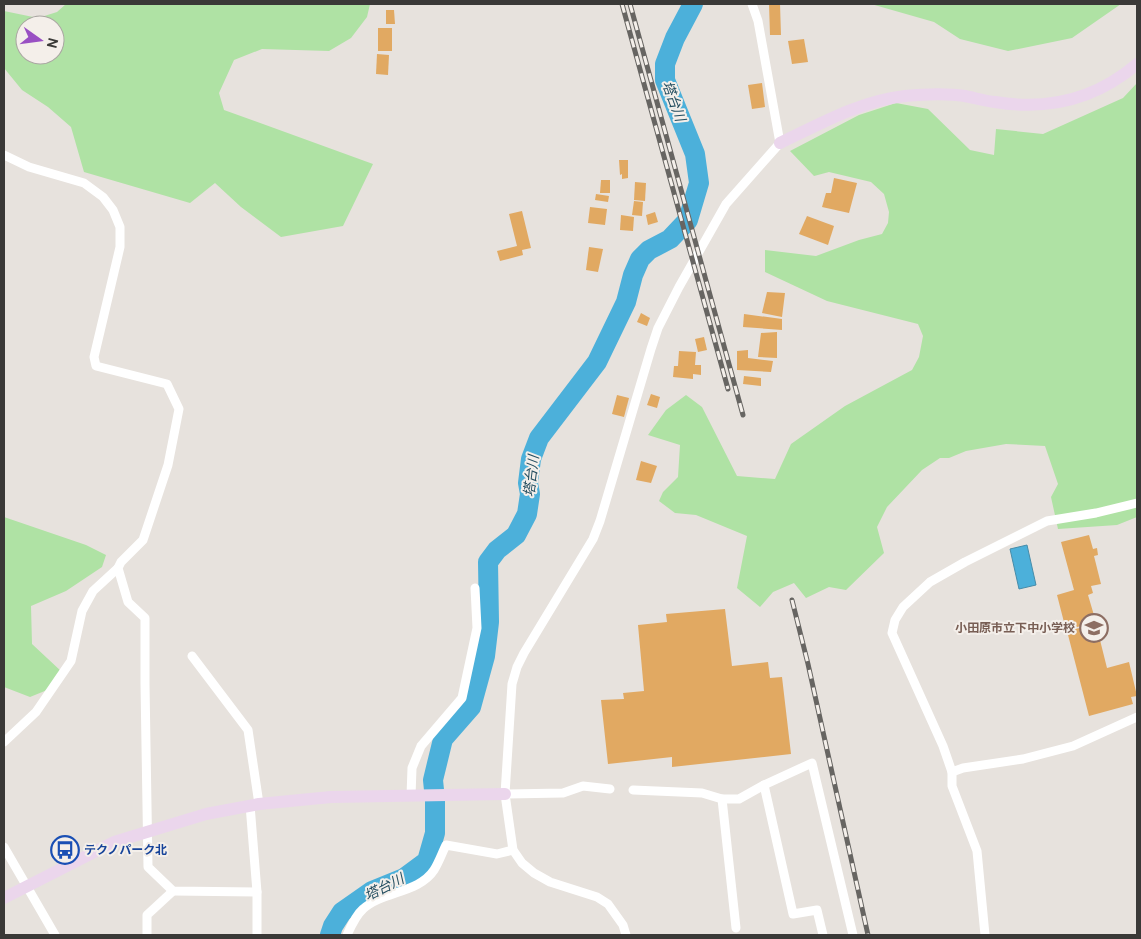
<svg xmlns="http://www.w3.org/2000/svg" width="1141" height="939" viewBox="0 0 1141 939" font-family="Overpass,'Noto Sans JP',sans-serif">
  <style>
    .green { fill: #afe2a4; fill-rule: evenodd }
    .water { fill: #4cb0da; stroke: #478ca9 }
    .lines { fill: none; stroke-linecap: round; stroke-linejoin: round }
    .river { stroke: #4cb0da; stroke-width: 20 }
    .building { fill: #e1a962 }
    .street { stroke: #fff; stroke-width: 9 }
    .secondary { stroke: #ebd6ec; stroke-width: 12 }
    .rail-casing { stroke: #676562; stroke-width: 5 }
    .rail { stroke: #f4efea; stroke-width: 3; stroke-dasharray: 9; stroke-linecap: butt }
    .labels { text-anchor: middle; stroke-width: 4; stroke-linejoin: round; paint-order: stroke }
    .education-label { font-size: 12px; font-weight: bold; fill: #785e54; stroke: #f4efea; text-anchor: end }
    .transit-label { font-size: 12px; font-weight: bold; fill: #164399; stroke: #f4efea; text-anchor: start }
    .water-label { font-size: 14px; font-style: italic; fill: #254f61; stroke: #f4efea }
  </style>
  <rect width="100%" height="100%" fill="#e7e2dd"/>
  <!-- green -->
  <g class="green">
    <path d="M 66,4 L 370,4 L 367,17 L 351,38 L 329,51 L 262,49 L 234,60 L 219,93 L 224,110 L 373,164 L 343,226 L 281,237 L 241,207 L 215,183 L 190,203 L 84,172 L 71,127 L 48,107 L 22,90 L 4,68 L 4,11 L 38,18 L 57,12 ZM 25,25 L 55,25 L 55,55 L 25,55 Z"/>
    <polygon points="871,4 1121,4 1072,38 1008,51 960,39 934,22"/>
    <polygon points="1137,83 1137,517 1117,525 1058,529 1051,497 1058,484 1045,446 1006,444 966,451 949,458 940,458 922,470 887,507 877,527 884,553 846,590 829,587 806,598 794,583 773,592 760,607 737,588 747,536 696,515 675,513 659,501 663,492 678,477 680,445 648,435 666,410 686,395 702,407 737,476 775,479 791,444 845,406 912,370 919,357 923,336 918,324 827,301 765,272 765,250 816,256 859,240 882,234 888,223 889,212 884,194 871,182 829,172 814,176 790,151 859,115 896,103 928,109 970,150 994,155 996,129 1043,134 1123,98"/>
    <polygon points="4,517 86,545 106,555 102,567 66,591 31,606 32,644 62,672 57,686 30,697 4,687"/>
  </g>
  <!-- water -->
  <polygon class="water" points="1027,545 1036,585 1019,589 1010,549"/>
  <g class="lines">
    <!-- river -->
    <polyline class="river" points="330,935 333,926 342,912 372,891 404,878 427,861 435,833 435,800 433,780 443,739 471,707 485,656 489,622 488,562 497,550 516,535 527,514 530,494 528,483 531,459 539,438 597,362 626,302 633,275 640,259 649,250 670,239 688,220 699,183 695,154 665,80 665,64 675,38 693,4"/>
  </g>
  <!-- building -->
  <g class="building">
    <polygon points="769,4 780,4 781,35 770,35"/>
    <polygon points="386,10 394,10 395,24 386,24"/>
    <rect x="378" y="28" width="14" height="23"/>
    <polygon points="804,39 808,62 792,64 788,41"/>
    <polygon points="377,54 389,55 388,75 376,74"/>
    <polygon points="762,83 765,107 752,109 748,85"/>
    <polygon points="619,160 628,160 628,178 622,179 622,174 620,175"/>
    <polygon points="834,178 857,183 849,213 822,207 826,193 831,193"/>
    <polygon points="601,180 610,180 610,193 600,193"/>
    <polygon points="635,182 646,183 645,201 634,200"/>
    <polygon points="596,194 609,196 608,202 595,200"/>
    <polygon points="634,201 643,202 642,216 632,215"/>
    <polygon points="590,207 607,209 605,225 588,223"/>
    <polygon points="522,211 531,248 522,250 523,255 500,261 497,251 517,246 509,214"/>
    <polygon points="655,212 658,222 648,225 646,215"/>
    <polygon points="621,215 634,217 633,231 620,230"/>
    <polygon points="807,216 834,226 828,245 799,234"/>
    <polygon points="589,247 603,249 598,272 586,270"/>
    <polygon points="767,292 785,293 782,317 762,313"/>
    <polygon points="641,313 650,318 647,326 637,322"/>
    <polygon points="744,314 782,319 782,330 743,327"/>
    <polygon points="777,332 777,358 758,357 761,333"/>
    <polygon points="704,337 707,350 698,352 695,339"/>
    <polygon points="748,350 748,358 773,361 771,372 737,370 737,351"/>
    <polygon points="679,351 696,352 695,365 701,365 701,375 693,374 693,379 673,377 674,366 678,366"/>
    <polygon points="744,376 761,378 761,386 743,384"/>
    <polygon points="651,394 660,397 657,408 647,405"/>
    <polygon points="617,395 629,398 624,417 612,414"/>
    <polygon points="641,461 657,466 651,483 636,480"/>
    <polygon points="1089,535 1093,549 1097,548 1098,555 1094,556 1101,584 1091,586 1093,593 1088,595 1096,622 1066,630 1057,595 1074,590 1061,542"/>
    <polygon points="725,609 732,666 768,662 770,678 782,677 791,754 672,767 672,757 608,764 601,700 624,699 623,693 644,691 638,625 667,622 666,614"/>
    <polygon points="1096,624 1107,668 1129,662 1137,696 1131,697 1133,704 1089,716 1067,631"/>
  </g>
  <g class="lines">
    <!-- street -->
    <g class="street">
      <polyline points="4,155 29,167 84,183 103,197 113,210 120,227 120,247 94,357 96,366 167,384 179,409 168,465 143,540 121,562 118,568 128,602 145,618 145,684 148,867 173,891 257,892"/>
      <polyline points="192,656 248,730 259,804"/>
      <polyline points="4,742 36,712 71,661 82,611 93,591 118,568"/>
      <polyline points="952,772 963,768 1023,759 1073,746 1137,717"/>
      <polyline points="764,785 793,914 817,910 823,935"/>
      <polyline points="633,790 702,793 722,799 739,799 764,785 812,763 853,935"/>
      <polyline points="505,794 563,793 583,786 610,789"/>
      <polyline points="411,796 412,768 421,746 462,698 477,628 475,588"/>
      <polyline points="722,799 736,928"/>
      <polyline points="250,805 257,892 257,935"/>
      <polyline points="4,847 55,935"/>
      <polyline points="147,935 147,915 173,891"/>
      <path d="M 347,935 C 351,926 356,915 363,909 C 383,891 419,893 434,870 C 439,862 442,853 446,845 L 497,854 L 513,850"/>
      <polyline points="626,935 623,925 608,904 597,897 550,882 534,873 522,863 513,850 505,794 512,684 517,667 524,653 593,539 600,521 651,349 658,328 679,287 726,204 780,143 758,21 752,4"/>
      <polyline points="985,935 977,851 952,786 952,772 943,746 892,633 895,620 903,607 930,582 965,562 1047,521 1096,513 1137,503"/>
    </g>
    <!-- secondary -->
    <g class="secondary">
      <path d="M 780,143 C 820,124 860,101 905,96 C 925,94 946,93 965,96 C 975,98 985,101 995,102 C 1049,111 1096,99 1137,64"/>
      <polyline points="4,898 114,842 206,814 259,804 331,797 505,794"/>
    </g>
    <defs>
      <g id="rail">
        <polyline points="622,4 728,389"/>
        <polyline points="630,4 743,415"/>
        <polyline points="792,600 808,664 868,935"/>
      </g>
    </defs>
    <!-- rail casing -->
    <use href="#rail" class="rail-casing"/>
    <!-- rail -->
    <use href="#rail" class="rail"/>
  </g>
  <!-- icons -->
  <defs>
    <symbol id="school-ring" viewBox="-11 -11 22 22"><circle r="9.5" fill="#f4efea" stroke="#8d6e63" stroke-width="1.5"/><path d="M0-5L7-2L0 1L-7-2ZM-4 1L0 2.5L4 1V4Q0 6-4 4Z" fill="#8d6e63"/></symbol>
    <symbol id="bus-ring" viewBox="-11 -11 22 22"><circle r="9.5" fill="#f4efea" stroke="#1a4fb4" stroke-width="1.5"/><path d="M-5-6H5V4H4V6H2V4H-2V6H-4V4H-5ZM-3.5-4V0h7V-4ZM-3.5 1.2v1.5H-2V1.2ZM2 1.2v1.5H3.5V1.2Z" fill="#1a4fb4"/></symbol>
  </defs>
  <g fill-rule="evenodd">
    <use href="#school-ring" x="1078" y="612" width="32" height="32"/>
    <use href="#bus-ring" x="49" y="834" width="32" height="32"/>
  </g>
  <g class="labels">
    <!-- education labels -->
    <g class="education-label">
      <text x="1075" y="632">小田原市立下中小学校</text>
    </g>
    <!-- transit labels -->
    <g class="transit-label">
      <text x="84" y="854">テクノパーク北</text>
    </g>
    <!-- water labels -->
    <g class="water-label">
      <text transform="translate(674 101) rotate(70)" y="5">塔台川</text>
      <text transform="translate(531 476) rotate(-83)" y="5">塔台川</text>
      <text transform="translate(384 887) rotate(-27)" y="5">塔台川</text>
    </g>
  </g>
  <!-- border -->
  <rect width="1141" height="939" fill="none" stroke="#3a3937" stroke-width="10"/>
  <!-- north arrow -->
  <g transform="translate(40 40) rotate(104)"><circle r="24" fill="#f4efea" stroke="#aaa6a2"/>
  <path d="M0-4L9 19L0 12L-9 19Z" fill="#9950c3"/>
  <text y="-8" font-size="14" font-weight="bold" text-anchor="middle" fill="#3a3937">N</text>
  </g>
</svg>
